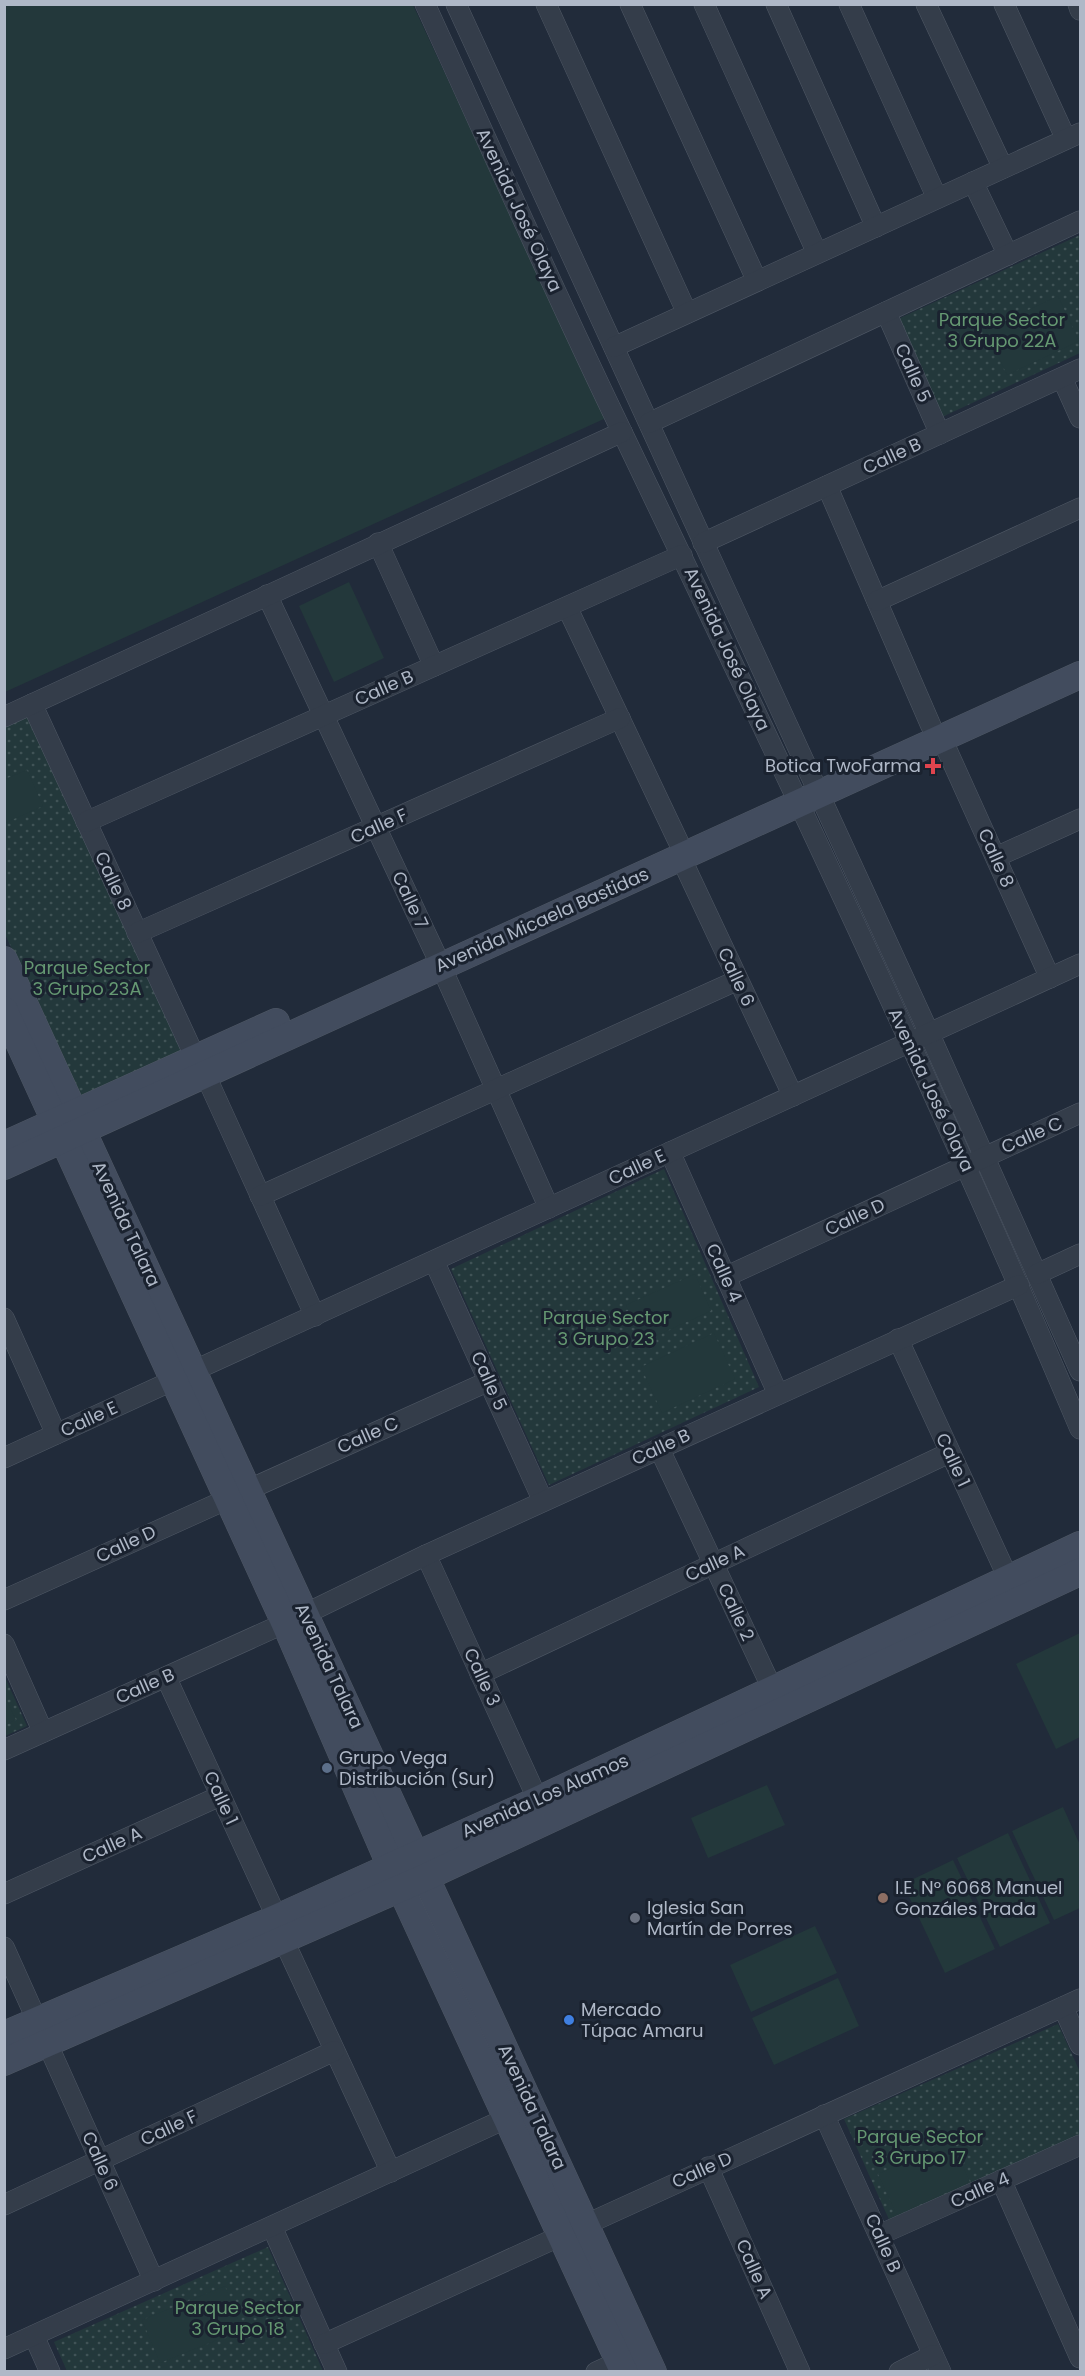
<svg xmlns="http://www.w3.org/2000/svg" width="1085" height="2376" viewBox="0 0 1085 2376" font-family="Poppins,sans-serif">
  <style>
    .grass { fill: url(#grass-dots) }
    .garden { fill: #23383b }
    .lines { fill: none; stroke-linecap: round; stroke-linejoin: round }
    .street-casing { stroke: #4f5865; stroke-width: 21 }
    .secondary-casing { stroke: #4f5865; stroke-width: 28 }
    .street { stroke: #343d4a; stroke-width: 20 }
    .secondary { stroke: #424c5e; stroke-width: 27 }
    .health-dot { fill: #e0444e; stroke: #1a222f; stroke-width: 2 }
    .service-dot { fill: #5c6f8a; stroke: #1a222f; stroke-width: 2 }
    .education-dot { fill: #8d6e63; stroke: #1a222f; stroke-width: 2 }
    .worship-dot { fill: #6b7280; stroke: #1a222f; stroke-width: 2 }
    .shop-dot { fill: #3f7fe0; stroke: #1a222f; stroke-width: 2 }
    .labels { text-anchor: middle; stroke-width: 6; stroke-linejoin: round; paint-order: stroke }
    .street-label { font-size: 18px; fill: #afb8c7; stroke: #1a222f }
    .park-label { font-size: 18px; fill: #659872; stroke: #1a222f }
    .poi-label { font-size: 18px; fill: #afb8c7; stroke: #1a222f; text-anchor: start }
  </style>
  <defs>
    <pattern id="grass-dots" width="8" height="8" patternUnits="userSpaceOnUse" patternTransform="scale(1.5)"><rect width="8" height="8" fill="#23383b"/><path d="M2 2h.1M6 6h.1" fill="none" stroke="#405356" stroke-width="1.8" stroke-linecap="round"/></pattern>
  </defs>
  <rect width="100%" height="100%" fill="#212b3a"/>
  <!-- grass -->
  <g class="grass">
    <polygon points="1080,235 1080,353 942,417 898,319"/>
    <polygon points="28,715 182,1051 80,1099 5,934 4,727"/>
    <polygon points="664,1169 759,1387 549,1485 451,1269"/>
    <polygon points="4,1675 27,1726 5,1736 4,1736"/>
    <polygon points="1058,2024 1080,2072 1080,2135 891,2224 844,2119"/>
    <polygon points="268,2247 323,2371 67,2371 54,2342"/>
  </g>
  <!-- garden -->
  <g class="garden">
    <polygon points="4,5 413,5 606,418 5,692"/>
    <polygon points="1058,296 1079,341 1007,375 986,330"/>
    <polygon points="349,582 384,658 334,682 299,606"/>
    <polygon points="27,770 43,806 5,823 5,779"/>
    <polygon points="695,1274 711,1311 642,1342 626,1305"/>
    <polygon points="714,1333 735,1379 662,1413 641,1367"/>
    <polygon points="1080,1633 1080,1737 1056,1749 1016,1664"/>
    <polygon points="4,1695 16,1720 5,1725 4,1725"/>
    <polygon points="767,1785 785,1825 708,1858 691,1818"/>
    <polygon points="1063,1807 1080,1845 1080,1908 1054,1920 1012,1831"/>
    <polygon points="1008,1833 1050,1923 1000,1947 957,1858"/>
    <polygon points="953,1860 995,1949 945,1973 903,1884"/>
    <polygon points="815,1926 837,1973 751,2012 730,1965"/>
    <polygon points="838,1978 859,2026 774,2065 752,2018"/>
    <polygon points="951,2140 970,2182 897,2215 878,2174"/>
    <polygon points="225,2286 242,2330 160,2363 142,2320"/>
  </g>
  <g class="lines">
    <defs>
      <g id="street">
        <path d="M 425,4 C 491,148 554,292 623,434 C 781,763 938,1093 1080,1429"/>
        <polyline points="456,4 929,1033 1080,1371"/>
        <polyline points="546,4 687,313"/>
        <polyline points="630,4 757,281"/>
        <polyline points="704,4 817,253"/>
        <polyline points="776,4 876,227"/>
        <polyline points="849,4 937,198"/>
        <polyline points="926,4 1003,168"/>
        <polyline points="1004,4 1066,139"/>
        <polyline points="1078,4 1080,10"/>
        <polyline points="973,182 1008,255"/>
        <polyline points="886,312 940,434"/>
        <polyline points="614,347 1080,133"/>
        <polyline points="1062,378 1080,418"/>
        <polyline points="649,423 1080,221"/>
        <polyline points="827,486 931,726"/>
        <polyline points="378,543 434,666"/>
        <polyline points="703,543 1080,369"/>
        <polyline points="267,595 435,953 549,1208"/>
        <polyline points="877,601 1080,508"/>
        <polyline points="567,607 678,841"/>
        <polyline points="32,704 195,1057"/>
        <polyline points="4,717 622,432"/>
        <polyline points="942,739 1050,978"/>
        <polyline points="86,822 682,555"/>
        <polyline points="996,857 1080,819"/>
        <polyline points="681,858 793,1096"/>
        <polyline points="137,933 620,718"/>
        <polyline points="205,1074 315,1316"/>
        <polyline points="670,1152 778,1394"/>
        <polyline points="260,1196 738,980"/>
        <polyline points="434,1261 543,1501"/>
        <polyline points="1037,1274 1080,1254"/>
        <polyline points="725,1277 1080,1113"/>
        <polyline points="4,1318 56,1434"/>
        <polyline points="898,1339 1009,1580"/>
        <polyline points="193,1371 1080,964"/>
        <polyline points="659,1448 778,1701"/>
        <polyline points="4,1458 174,1380"/>
        <polyline points="426,1555 538,1800"/>
        <polyline points="4,1600 489,1381"/>
        <polyline points="305,1614 426,1555 1019,1285"/>
        <polyline points="4,1644 43,1732"/>
        <polyline points="480,1674 949,1453"/>
        <polyline points="166,1677 277,1918"/>
        <polyline points="4,1750 285,1623"/>
        <polyline points="4,1894 220,1796"/>
        <polyline points="284,1941 391,2172"/>
        <polyline points="4,1947 154,2281"/>
        <polyline points="1063,2007 1080,2045"/>
        <polyline points="824,2115 941,2372"/>
        <polyline points="708,2167 800,2372"/>
        <polyline points="1001,2180 1080,2358"/>
        <polyline points="4,2205 334,2051"/>
        <polyline points="272,2227 337,2372"/>
        <polyline points="879,2235 1080,2145"/>
        <polyline points="34,2336 50,2372"/>
        <polyline points="324,2344 1080,1999"/>
        <polyline points="4,2349 507,2118"/>
        <polyline points="596,2372 620,2361"/>
        <polyline points="899,2372 933,2355"/>
      </g>
      <g id="secondary">
        <polyline points="4,960 653,2372"/>
        <polyline points="4,1010 285,1623 391,1867 624,2372"/>
        <polyline points="4,1145 276,1022"/>
        <polyline points="4,1166 1080,675"/>
        <polyline points="4,2035 277,1918 538,1800 1080,1545"/>
        <polyline points="4,2062 426,1877 1080,1572"/>
      </g>
    </defs>
    <!-- street casing -->
    <use href="#street" class="street-casing"/>
    <!-- secondary casing -->
    <use href="#secondary" class="secondary-casing"/>
    <!-- street -->
    <use href="#street" class="street"/>
    <!-- secondary -->
    <use href="#secondary" class="secondary"/>
  </g>
  <!-- markers -->
  <path class="health-dot" d="M930 757h6v6h6v6h-6v6h-6v-6h-6v-6h6z"/>
  <circle class="service-dot" cx="327" cy="1768" r="6"/>
  <circle class="education-dot" cx="883" cy="1898" r="6"/>
  <circle class="worship-dot" cx="635" cy="1918" r="6"/>
  <circle class="shop-dot" cx="569" cy="2020" r="6"/>
  <g class="labels">
    <!-- street labels -->
    <g class="street-label">
      <text transform="translate(519 210) rotate(65)" y="6">Avenida José Olaya</text>
      <text transform="translate(913 373) rotate(66)" y="6">Calle 5</text>
      <text transform="translate(892 456) rotate(-25)" y="6">Calle B</text>
      <text transform="translate(727 649) rotate(65)" y="6">Avenida José Olaya</text>
      <text transform="translate(384 688) rotate(-24)" y="6">Calle B</text>
      <text transform="translate(379 826) rotate(-24)" y="6">Calle F</text>
      <text transform="translate(996 858) rotate(66)" y="6">Calle 8</text>
      <text transform="translate(113 881) rotate(65)" y="6">Calle 8</text>
      <text transform="translate(410 900) rotate(65)" y="6">Calle 7</text>
      <text transform="translate(542 920) rotate(-24)" y="6">Avenida Micaela Bastidas</text>
      <text transform="translate(736 977) rotate(65)" y="6">Calle 6</text>
      <text transform="translate(931 1090) rotate(65)" y="6">Avenida José Olaya</text>
      <text transform="translate(1032 1135) rotate(-24)" y="6">Calle C</text>
      <text transform="translate(637 1167) rotate(-25)" y="6">Calle E</text>
      <text transform="translate(855 1217) rotate(-25)" y="6">Calle D</text>
      <text transform="translate(126 1224) rotate(65)" y="6">Avenida Talara</text>
      <text transform="translate(724 1273) rotate(66)" y="6">Calle 4</text>
      <text transform="translate(489 1381) rotate(66)" y="6">Calle 5</text>
      <text transform="translate(89 1419) rotate(-25)" y="6">Calle E</text>
      <text transform="translate(368 1435) rotate(-24)" y="6">Calle C</text>
      <text transform="translate(661 1447) rotate(-25)" y="6">Calle B</text>
      <text transform="translate(953 1460) rotate(65)" y="6">Calle 1</text>
      <text transform="translate(126 1544) rotate(-25)" y="6">Calle D</text>
      <text transform="translate(715 1563) rotate(-25)" y="6">Calle A</text>
      <text transform="translate(736 1612) rotate(65)" y="6">Calle 2</text>
      <text transform="translate(329 1666) rotate(65)" y="6">Avenida Talara</text>
      <text transform="translate(482 1677) rotate(65)" y="6">Calle 3</text>
      <text transform="translate(145 1686) rotate(-24)" y="6">Calle B</text>
      <text transform="translate(545 1796) rotate(-24)" y="6">Avenida Los Alamos</text>
      <text transform="translate(221 1798) rotate(65)" y="6">Calle 1</text>
      <text transform="translate(112 1845) rotate(-24)" y="6">Calle A</text>
      <text transform="translate(532 2107) rotate(65)" y="6">Avenida Talara</text>
      <text transform="translate(169 2128) rotate(-25)" y="6">Calle F</text>
      <text transform="translate(100 2161) rotate(66)" y="6">Calle 6</text>
      <text transform="translate(702 2170) rotate(-24)" y="6">Calle D</text>
      <text transform="translate(980 2190) rotate(-24)" y="6">Calle 4</text>
      <text transform="translate(883 2243) rotate(66)" y="6">Calle B</text>
      <text transform="translate(754 2269) rotate(66)" y="6">Calle A</text>
    </g>
    <!-- park labels -->
    <g class="park-label">
      <text x="1002" y="326">Parque Sector<tspan x="1002" dy="21">3 Grupo 22A</tspan></text>
      <text x="87" y="974">Parque Sector<tspan x="87" dy="21">3 Grupo 23A</tspan></text>
      <text x="606" y="1324">Parque Sector<tspan x="606" dy="21">3 Grupo 23</tspan></text>
      <text x="920" y="2143">Parque Sector<tspan x="920" dy="21">3 Grupo 17</tspan></text>
      <text x="238" y="2314">Parque Sector<tspan x="238" dy="21">3 Grupo 18</tspan></text>
    </g>
    <!-- poi labels -->
    <g class="poi-label">
      <text x="921" y="772" text-anchor="end">Botica TwoFarma</text>
      <text x="339" y="1764">Grupo Vega<tspan x="339" dy="21">Distribución (Sur)</tspan></text>
      <text x="895" y="1894">I.E. N° 6068 Manuel<tspan x="895" dy="21">Gonzáles Prada</tspan></text>
      <text x="647" y="1914">Iglesia San<tspan x="647" dy="21">Martín de Porres</tspan></text>
      <text x="581" y="2016">Mercado<tspan x="581" dy="21">Túpac Amaru</tspan></text>
    </g>
  </g>
  <!-- border -->
  <rect width="1085" height="2376" fill="none" stroke="#afb8c7" stroke-width="12"/>
</svg>
